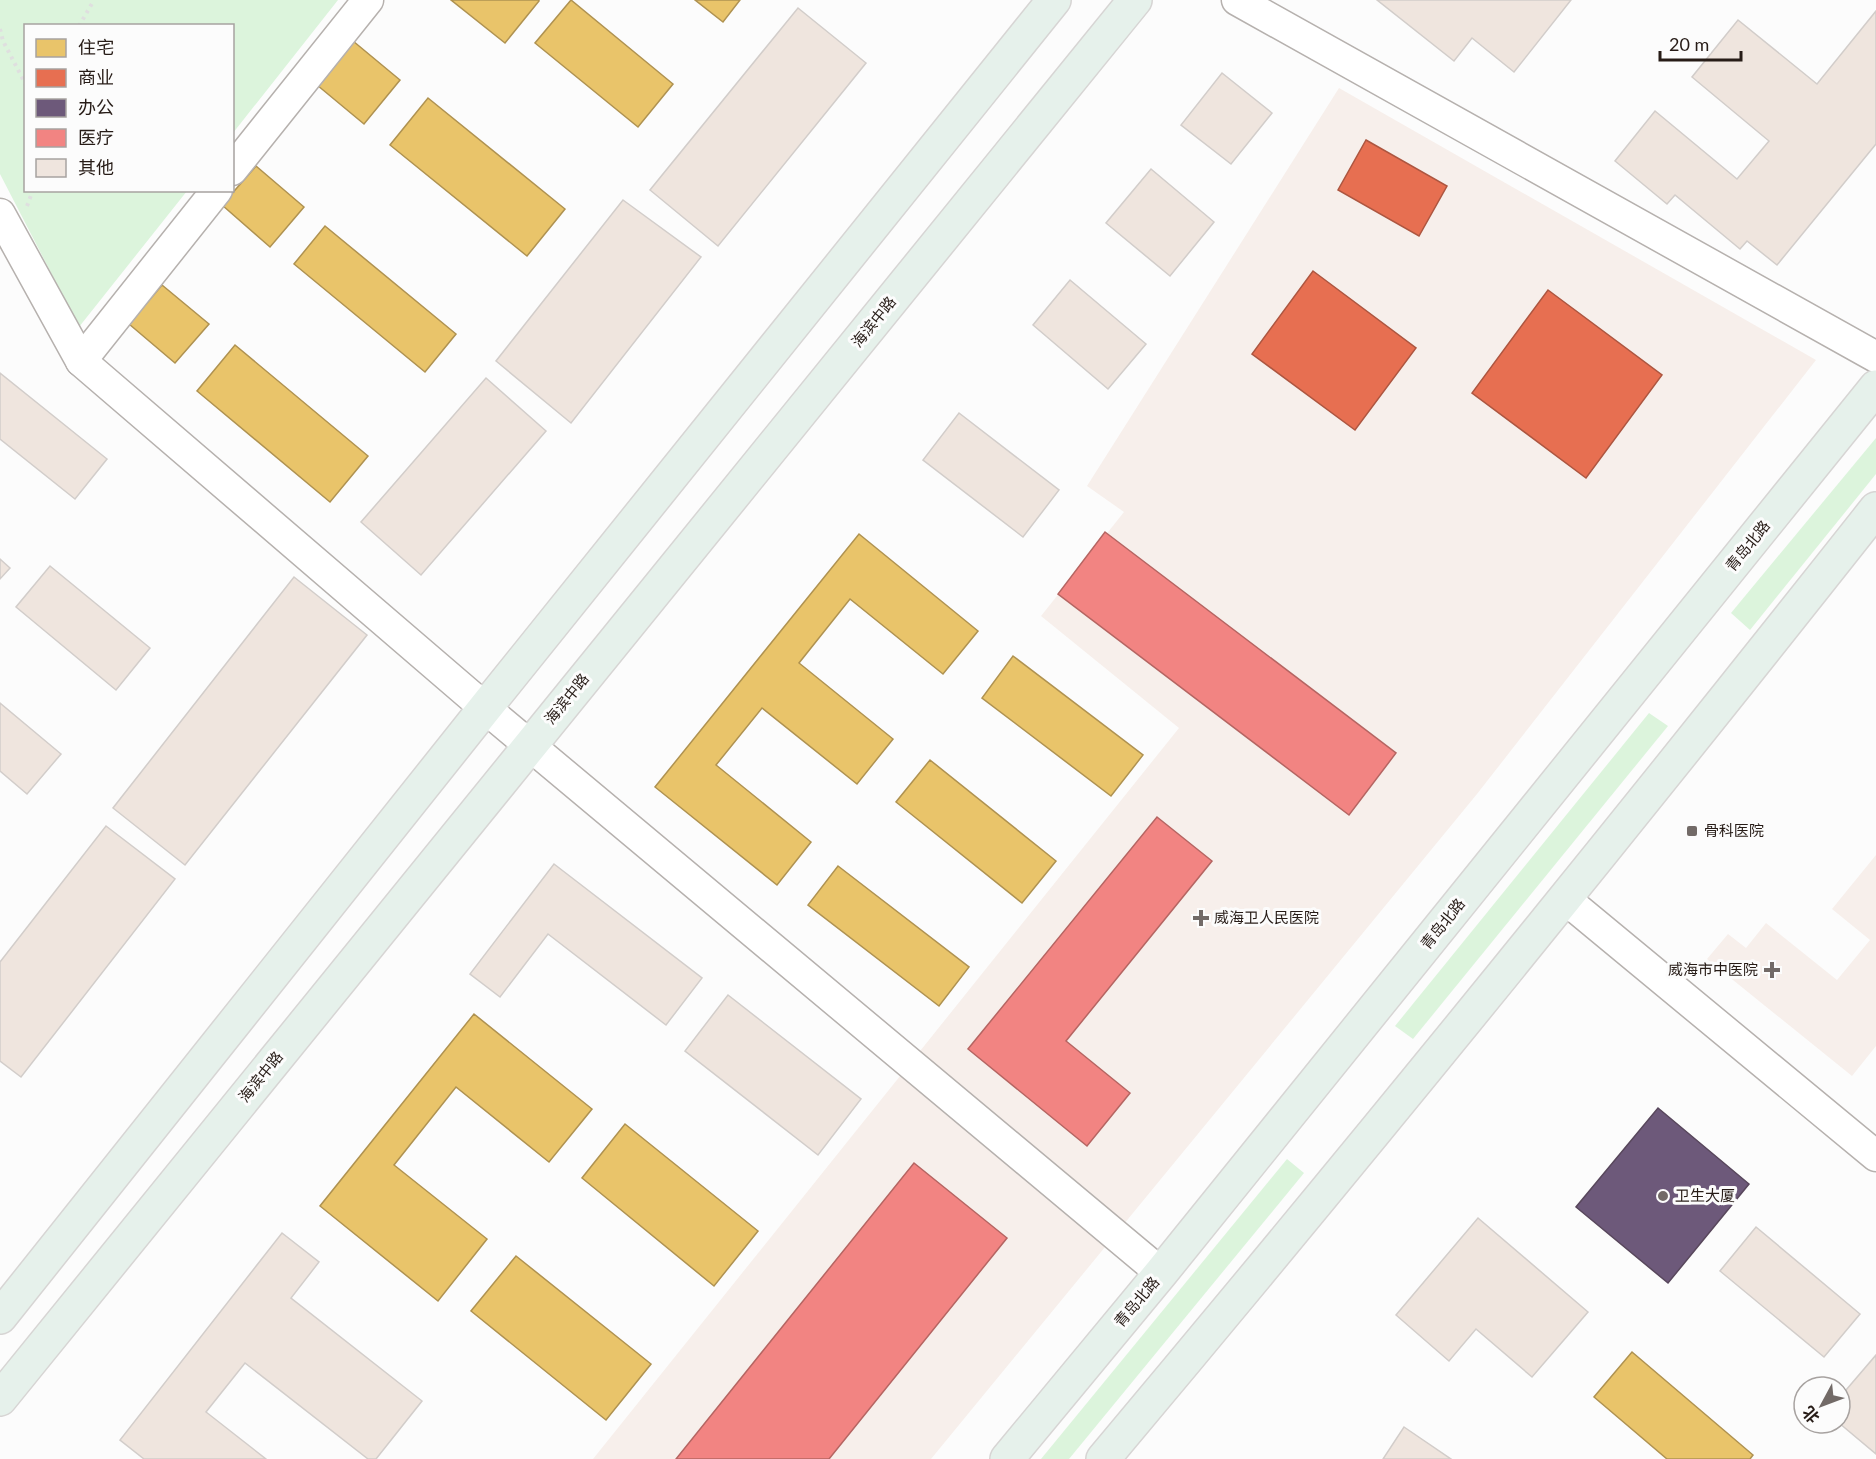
<svg xmlns="http://www.w3.org/2000/svg" width="1876" height="1459" viewBox="0 0 1876 1459" font-family="Lato,'Noto Sans SC',sans-serif">
  <style>
    .built { fill: #f7efeb }
    .green { fill: #dcf4dc }
    .homes { fill: #e9c46a; stroke: #af9251; stroke-width: 1.5 }
    .shops { fill: #e76f51; stroke: #ad5640; stroke-width: 1.5 }
    .offices { fill: #6d597a; stroke: #58475c; stroke-width: 1.5 }
    .health { fill: #f28482; stroke: #b56562; stroke-width: 1.5 }
    .building { fill: #efe5de; stroke: #d2cdca; stroke-width: 1.5 }
    .lines { fill: none; stroke-linecap: round; stroke-linejoin: round }
    .street-casing { stroke: #b6b1ae; stroke-width: 33 }
    .primary-casing { stroke: #d7d5d4; stroke-width: 36 }
    .path { stroke: #dfdfdf; stroke-width: 4; stroke-dasharray: 3 4.5; stroke-linecap: butt }
    .street { stroke: #fff; stroke-width: 30 }
    .primary { stroke: #e6f1eb; stroke-width: 33 }
    .poi-dot { fill: #726a67; stroke: #fcfcfc; stroke-width: 2 }
    .labels { text-anchor: middle; stroke-width: 6; stroke-linejoin: round; paint-order: stroke }
    .street-label { font-size: 15px; fill: #271c17; stroke: #fcfcfc }
    .poi-label { font-size: 15px; fill: #271c17; stroke: #fcfcfc; text-anchor: start }
  </style>
  <rect width="100%" height="100%" fill="#fcfcfc"/>
  <!-- built -->
  <g class="built">
    <polygon points="1339,88 1816,360 1477,794 931,1459 593,1459 1179,728 1041,616 1124,512 1087,486"/>
    <polygon points="1876,855 1876,1046 1852,1076 1707,959 1728,934 1746,948 1766,923 1837,980 1870,940 1832,909"/>
  </g>
  <!-- green -->
  <g class="green">
    <polygon points="0,0 338,0 233,133 232,26 26,26 26,190 187,191 79,327 0,174"/>
    <polygon points="1876,438 1876,474 1750,630 1731,613"/>
    <polygon points="1649,713 1668,726 1413,1039 1395,1026"/>
    <polygon points="1287,1159 1304,1173 1069,1459 1041,1459"/>
  </g>
  <!-- homes -->
  <g class="homes">
    <polygon points="451,0 539,0 539,1 505,43"/>
    <polygon points="571,0 673,84 638,127 535,43"/>
    <polygon points="695,0 740,0 723,22"/>
    <polygon points="353,41 400,80 364,124 317,85"/>
    <polygon points="428,98 565,209 527,256 390,145"/>
    <polygon points="256,166 304,207 270,247 222,205"/>
    <polygon points="325,226 456,334 425,372 294,264"/>
    <polygon points="162,285 209,324 175,363 129,324"/>
    <polygon points="235,345 368,456 330,502 197,391"/>
    <polygon points="859,534 978,631 943,674 850,599 799,663 893,739 857,784 762,708 716,765 811,842 777,885 655,787"/>
    <polygon points="1013,656 1143,755 1111,796 982,698"/>
    <polygon points="930,760 1056,861 1022,903 896,802"/>
    <polygon points="838,866 969,967 939,1006 808,905"/>
    <polygon points="474,1014 592,1109 549,1162 456,1087 394,1165 487,1239 438,1301 320,1206"/>
    <polygon points="625,1124 758,1231 714,1286 582,1178"/>
    <polygon points="516,1256 651,1364 606,1420 471,1311"/>
    <polygon points="1632,1352 1753,1455 1750,1459 1667,1459 1594,1397"/>
  </g>
  <!-- shops -->
  <g class="shops">
    <polygon points="1366,140 1447,186 1419,236 1338,190"/>
    <polygon points="1313,271 1416,348 1355,430 1252,354"/>
    <polygon points="1548,290 1662,375 1586,478 1472,393"/>
  </g>
  <!-- offices -->
  <polygon class="offices" points="1658,1108 1749,1184 1668,1283 1576,1207"/>
  <!-- health -->
  <g class="health">
    <polygon points="1105,532 1396,753 1349,815 1058,594"/>
    <polygon points="1157,817 1212,861 1066,1041 1130,1093 1087,1146 968,1049"/>
    <polygon points="914,1163 1007,1238 829,1459 676,1459"/>
  </g>
  <!-- building -->
  <g class="building">
    <polygon points="1377,0 1571,0 1514,72 1472,38 1454,61"/>
    <polygon points="798,8 866,63 718,246 650,190"/>
    <polygon points="1876,11 1876,144 1777,265 1747,241 1740,249 1675,195 1667,204 1615,161 1655,111 1737,179 1769,141 1692,77 1738,20 1817,84"/>
    <polygon points="1222,73 1272,113 1231,164 1181,125"/>
    <polygon points="1151,169 1214,222 1170,276 1106,223"/>
    <polygon points="623,200 701,257 571,423 496,361"/>
    <polygon points="1070,280 1146,344 1108,389 1033,325"/>
    <polygon points="0,373 107,459 75,499 0,439"/>
    <polygon points="486,378 546,431 421,575 361,522"/>
    <polygon points="959,413 1059,490 1023,537 923,460"/>
    <polygon points="0,559 10,568 0,579"/>
    <polygon points="50,566 150,648 116,690 16,607"/>
    <polygon points="294,577 367,635 185,865 113,808"/>
    <polygon points="0,703 61,754 27,794 0,771"/>
    <polygon points="106,826 175,879 21,1077 0,1061 0,962"/>
    <polygon points="554,864 702,978 666,1025 548,934 500,997 470,974"/>
    <polygon points="728,995 861,1099 818,1155 685,1051"/>
    <polygon points="1478,1218 1588,1312 1532,1377 1476,1329 1449,1361 1396,1315"/>
    <polygon points="1756,1227 1860,1314 1824,1357 1720,1271"/>
    <polygon points="282,1233 319,1262 291,1298 422,1401 376,1459 368,1459 245,1363 206,1412 266,1459 144,1459 120,1440"/>
    <polygon points="1876,1355 1876,1454 1839,1423 1840,1397"/>
    <polygon points="1404,1427 1451,1459 1383,1459"/>
  </g>
  <g class="lines">
    <defs>
      <g id="street">
        <polyline points="1237,0 1876,357"/>
        <polyline points="232,170 368,0"/>
        <polyline points="0,214 81,361 485,708 1161,1273"/>
        <polyline points="81,361 217,190"/>
        <polyline points="1564,898 1876,1156"/>
      </g>
      <g id="primary">
        <polyline points="0,1317 485,708 1054,0"/>
        <polyline points="0,1399 1135,0"/>
        <polyline points="1007,1459 1161,1273 1876,387"/>
        <path d="M 1103,1459 C 1365,1147 1623,829 1876,509"/>
      </g>
    </defs>
    <!-- street casing -->
    <use href="#street" class="street-casing"/>
    <!-- primary casing -->
    <use href="#primary" class="primary-casing"/>
    <!-- path -->
    <g class="path">
      <polyline points="79,26 94,0"/>
      <polyline points="0,29 3,41 26,85"/>
      <polyline points="27,206 33,190"/>
    </g>
    <!-- street -->
    <use href="#street" class="street"/>
    <!-- primary -->
    <use href="#primary" class="primary"/>
  </g>
  <!-- markers -->
  <g class="poi-dot">
    <rect x="1686" y="825" width="12" height="12" rx="3"/>
    <path d="M1198 909h6v6h6v6h-6v6h-6v-6h-6v-6h6z"/>
    <path d="M1769 961h6v6h6v6h-6v6h-6v-6h-6v-6h6z"/>
    <circle cx="1663" cy="1196" r="6"/>
  </g>
  <g class="labels">
    <!-- street labels -->
    <g class="street-label">
      <text transform="translate(874 322) rotate(-51)" y="5">海滨中路</text>
      <text transform="translate(1748 546) rotate(-51)" y="5">青岛北路</text>
      <text transform="translate(567 699) rotate(-51)" y="5">海滨中路</text>
      <text transform="translate(1443 924) rotate(-51)" y="5">青岛北路</text>
      <text transform="translate(261 1077) rotate(-51)" y="5">海滨中路</text>
      <text transform="translate(1137 1302) rotate(-50)" y="5">青岛北路</text>
    </g>
    <!-- poi labels -->
    <g class="poi-label">
      <text x="1704" y="836">骨科医院</text>
      <text x="1214" y="923">威海卫人民医院</text>
      <text x="1758" y="975" text-anchor="end">威海市中医院</text>
      <text x="1675" y="1201">卫生大厦</text>
    </g>
  </g>
  <!-- legend -->
  <rect x="24" y="24" width="210" height="168" fill="#fcfcfc" stroke="#a7a2a0" stroke-width="1.5"/>
  <rect x="36" y="39" width="30" height="18" fill="#e9c46a" stroke="#a7a2a0" stroke-width="1.5"/>
  <text x="78" y="54" font-size="18" fill="#271c17">住宅</text>
  <rect x="36" y="69" width="30" height="18" fill="#e76f51" stroke="#a7a2a0" stroke-width="1.5"/>
  <text x="78" y="84" font-size="18" fill="#271c17">商业</text>
  <rect x="36" y="99" width="30" height="18" fill="#6d597a" stroke="#a7a2a0" stroke-width="1.5"/>
  <text x="78" y="114" font-size="18" fill="#271c17">办公</text>
  <rect x="36" y="129" width="30" height="18" fill="#f28482" stroke="#a7a2a0" stroke-width="1.5"/>
  <text x="78" y="144" font-size="18" fill="#271c17">医疗</text>
  <rect x="36" y="159" width="30" height="18" fill="#efe5de" stroke="#a7a2a0" stroke-width="1.5"/>
  <text x="78" y="174" font-size="18" fill="#271c17">其他</text>
  <!-- north arrow -->
  <g transform="translate(1822 1405) rotate(229)"><circle r="28" fill="#fcfcfc" stroke="#a7a2a0" stroke-width="1.5"/>
  <path d="M0-4.5L10 22L0 15L-10 22Z" fill="#726a67"/>
  <text y="-9" font-size="16" font-weight="bold" text-anchor="middle" fill="#271c17">北</text>
  </g>
  <!-- scale -->
  <path d="M1660 51v9h81v-9" fill="none" stroke="#271c17" stroke-width="3"/>
  <text x="1669" y="51" font-size="18" fill="#271c17" stroke="#fcfcfc" stroke-width="4.5" paint-order="stroke">20 m</text>
</svg>
